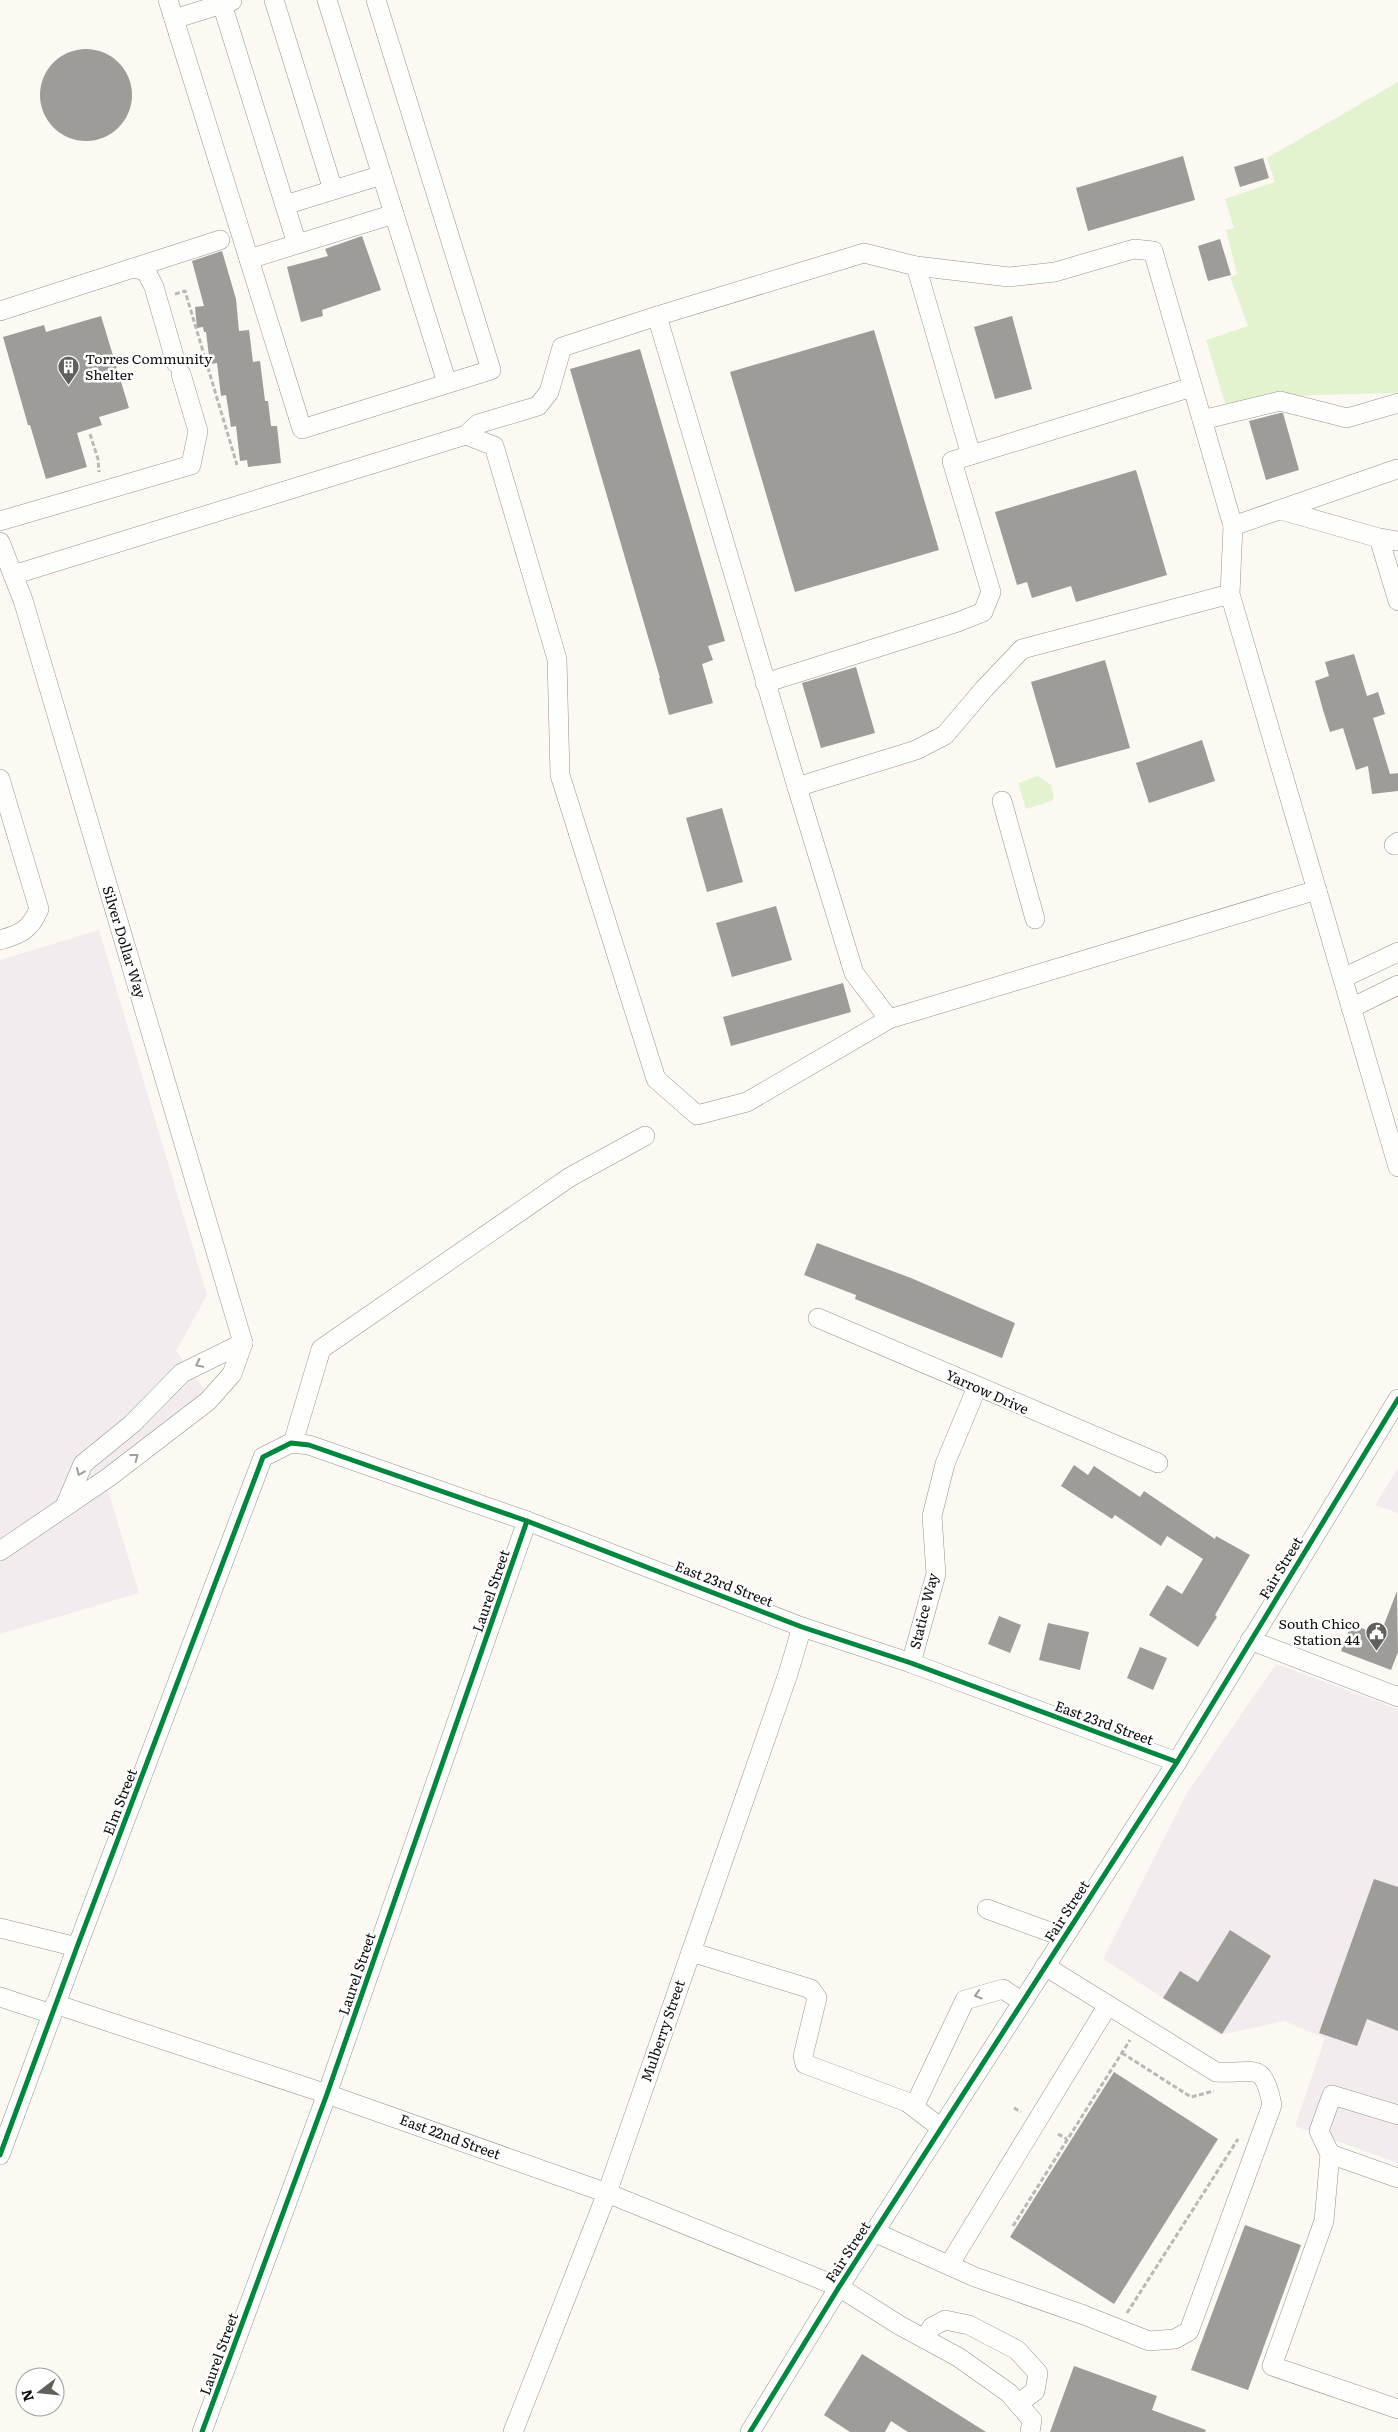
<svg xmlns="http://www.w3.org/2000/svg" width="1398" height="2432" viewBox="0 0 1398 2432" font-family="Literata,serif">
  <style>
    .industrial { fill: #f3ecef }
    .green { fill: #e3f3cf }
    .building { fill: #9e9c98 }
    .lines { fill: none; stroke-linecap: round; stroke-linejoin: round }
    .minor-casing { stroke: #949390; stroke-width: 20 }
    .path { stroke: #b8b8b6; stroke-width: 3; stroke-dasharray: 5 2.5; stroke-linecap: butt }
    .minor { stroke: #fefefd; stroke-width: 19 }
    .cycleway-casing { stroke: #fff; stroke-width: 8 }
    .cycleway { stroke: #00873e; stroke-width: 5 }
    .oneway { stroke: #9e9e9d }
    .labels { text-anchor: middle; stroke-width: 5; stroke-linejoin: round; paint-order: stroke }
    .poi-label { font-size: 14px; fill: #0d0d0d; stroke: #fff; text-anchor: start }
    .street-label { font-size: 14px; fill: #0d0d0d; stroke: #fff }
  </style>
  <rect width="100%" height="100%" fill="#fbf9f2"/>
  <!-- industrial -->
  <g class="industrial">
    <polygon points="99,930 207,1295 176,1351 214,1403 107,1487 139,1593 0,1634 0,960"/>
    <polygon points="1398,1468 1398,1513 1375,1505"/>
    <polygon points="1276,1664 1398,1709 1398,2163 1295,2126 1325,2038 1284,2021 1220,2035 1103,1959 1187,1793"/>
  </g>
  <!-- green -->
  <g class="green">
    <polygon points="1398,82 1398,393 1314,395 1225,403 1206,340 1248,326 1230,277 1237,274 1226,230 1234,228 1225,199 1275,182 1267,158"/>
    <polygon points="1038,776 1051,785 1054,797 1052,801 1026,809 1018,783"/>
  </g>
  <!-- building -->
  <g class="building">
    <circle cx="86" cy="95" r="46"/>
    <polygon points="1183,156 1195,200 1088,231 1076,188"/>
    <polygon points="1263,158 1269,178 1240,187 1234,167"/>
    <polygon points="362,236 381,290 322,310 323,316 301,322 287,267 328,256 325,249"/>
    <polygon points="1220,239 1231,275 1208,281 1198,246"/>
    <polygon points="222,251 236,299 239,331 249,330 253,362 260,361 265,401 268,401 271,426 277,426 281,463 248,467 247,460 240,461 236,426 231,427 226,395 221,396 217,363 210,364 206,332 204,332 203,327 197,328 195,307 204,306 192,261"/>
    <polygon points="101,316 129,408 99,417 102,425 77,433 87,467 46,479 30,425 28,425 3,337 44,325 46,332"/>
    <polygon points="1012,316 1032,389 995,399 974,327"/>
    <polygon points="874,330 939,550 795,592 730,372"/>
    <polygon points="640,349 725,641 708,646 713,660 702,664 713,703 669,715 659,678 660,678 570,369"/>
    <polygon points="1280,413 1283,413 1299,470 1266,480 1249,421"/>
    <polygon points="1136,470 1167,575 1076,602 1071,586 1032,598 1027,582 1017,585 995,512"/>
    <polygon points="1354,654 1367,696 1378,692 1385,714 1373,718 1390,774 1398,773 1398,791 1372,794 1368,766 1356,770 1343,728 1330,732 1323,710 1315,681 1329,676 1325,662"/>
    <polygon points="1105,660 1130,748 1056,768 1031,682"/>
    <polygon points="856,667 875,733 821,748 802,683"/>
    <polygon points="1202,740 1215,781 1149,803 1136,763"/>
    <polygon points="722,808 743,882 707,892 686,818"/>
    <polygon points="776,906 792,960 732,977 716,923"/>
    <polygon points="843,983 851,1012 731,1046 723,1017"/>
    <polygon points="817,1243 911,1278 1015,1323 1002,1358 855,1299 856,1295 804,1275"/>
    <polygon points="1074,1465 1088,1475 1094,1466 1140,1497 1144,1491 1215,1539 1216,1536 1250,1555 1215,1615 1217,1617 1198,1647 1149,1615 1167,1585 1182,1594 1203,1559 1167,1536 1161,1546 1115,1515 1112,1519 1061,1486"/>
    <polygon points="1397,1591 1398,1652 1391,1670 1341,1651 1351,1624 1380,1635"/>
    <polygon points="999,1616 1021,1625 1010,1653 988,1644"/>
    <polygon points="1048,1623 1089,1632 1080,1670 1039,1660"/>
    <polygon points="1140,1647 1167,1658 1153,1690 1127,1678"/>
    <polygon points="1374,1879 1398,1887 1398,2031 1367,2019 1357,2046 1319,2033"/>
    <polygon points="1230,1930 1271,1956 1222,2034 1163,1998 1180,1971 1198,1982"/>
    <polygon points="1114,2072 1218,2139 1114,2304 1010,2237"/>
    <polygon points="1245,2225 1301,2245 1248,2390 1191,2370"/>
    <polygon points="862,2354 986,2432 908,2432 891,2421 885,2432 850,2432 824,2415"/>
    <polygon points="1074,2366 1157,2396 1152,2410 1206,2430 1205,2432 1050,2432"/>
  </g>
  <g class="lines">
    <defs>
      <g id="minor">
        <polyline points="168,0 302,429 491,370 376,0"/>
        <polyline points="274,0 333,190"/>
        <polyline points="327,0 447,383"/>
        <polyline points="222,4 297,244"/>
        <polyline points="174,19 232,1"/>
        <polyline points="285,205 382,175"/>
        <polyline points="249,259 394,214"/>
        <polyline points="916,266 971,455"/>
        <polyline points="133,268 146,271 154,287 176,363"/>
        <polyline points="0,311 220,240"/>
        <polyline points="1202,420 1280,401 1347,418 1398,403"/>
        <polyline points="466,435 478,424 538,406 549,392 562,347 657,316"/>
        <polyline points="1281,510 1379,538 1398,541"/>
        <polyline points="0,521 191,465 198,431 181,374"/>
        <polyline points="1233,526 1397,469"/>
        <polyline points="1379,538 1398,601"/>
        <polyline points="0,542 23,600 243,1343"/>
        <polyline points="13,575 466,435 494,446 557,659 560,775 656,1079 697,1115 747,1102 889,1019 1317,890"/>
        <polyline points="1230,594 1022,649 984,689 945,735 916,750 797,787 657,316 864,253 916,266 1009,277 1055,272 1134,249 1153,251 1233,526 1230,594 1398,1167"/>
        <polyline points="765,683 958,622 983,612 991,592 952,461 1192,387"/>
        <path d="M 0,779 L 39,909 C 30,930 21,934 0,940"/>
        <polyline points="797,787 854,973 889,1019"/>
        <polyline points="1002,801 1035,919"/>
        <polyline points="1394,845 1398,842"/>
        <polyline points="1343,978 1398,952"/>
        <polyline points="1351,1008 1398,985"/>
        <polyline points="818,1318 1158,1463"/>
        <polyline points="293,1443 321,1349 570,1177 645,1136"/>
        <polyline points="66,1504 83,1464 132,1424 182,1373 243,1343"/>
        <polyline points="0,1551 109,1477 208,1401 232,1374 243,1343"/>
        <polyline points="1250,1640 1398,1697"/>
        <polyline points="911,1663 936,1574 932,1516 945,1464 977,1387"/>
        <polyline points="987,1909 1064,1937"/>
        <polyline points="0,1928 77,1947"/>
        <polyline points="691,1952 811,1989 817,1998 803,2056 805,2064 907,2102 941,2128"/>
        <polyline points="0,1997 52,2014"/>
        <polyline points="55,2004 327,2094 607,2193 839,2287 899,2325 958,2357 1009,2393 1032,2420 1030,2432"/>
        <polyline points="914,2107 965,2000 1003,1989 1022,2002"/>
        <polyline points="1330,2154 1319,2131 1332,2095 1398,2115"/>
        <polyline points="0,2155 77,1947 263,1457 291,1443 309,1445 527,1521 802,1627 911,1663 1177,1762"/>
        <polyline points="1398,2178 1330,2154 1324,2221 1272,2366 1398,2409"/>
        <path d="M 874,2232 L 975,2277 L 1084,2315 L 1149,2341 L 1175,2339 L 1189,2331 L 1272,2105 C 1263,2058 1253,2075 1216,2072 L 1045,1966"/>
        <polyline points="949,2265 1108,2005"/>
        <polyline points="925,2339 932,2327 945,2320 969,2325 1017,2350 1038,2373 1035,2391 1018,2404"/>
        <polyline points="202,2432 327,2094 527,1521"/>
        <polyline points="513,2432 607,2193 788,1674 802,1627"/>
        <polyline points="750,2432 839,2287 1177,1762 1398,1399"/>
      </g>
    </defs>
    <!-- minor casing -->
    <use href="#minor" class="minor-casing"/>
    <!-- path -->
    <g class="path">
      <polyline points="175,294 185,291 237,465"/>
      <polyline points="90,434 98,459 99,472"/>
      <polyline points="1122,2053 1191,2097 1214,2091"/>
      <polyline points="1014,2108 1021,2112"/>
      <polyline points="1058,2134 1067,2139"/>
      <polyline points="1013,2226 1130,2040"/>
      <polyline points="1127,2313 1238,2139"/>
    </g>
    <!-- minor -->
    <use href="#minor" class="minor"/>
    <defs>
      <g id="cycleway">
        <polyline points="0,2155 77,1947 263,1457 291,1443 309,1445 527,1521 802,1627 911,1663 1177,1762"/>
        <polyline points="202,2432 327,2094 527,1521"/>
        <polyline points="750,2432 839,2287 1177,1762 1398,1399"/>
      </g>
    </defs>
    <!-- cycleway casing -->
    <use href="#cycleway" class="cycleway-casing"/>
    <!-- cycleway -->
    <use href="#cycleway" class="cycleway"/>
  </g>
  <!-- one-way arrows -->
  <defs><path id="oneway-chevron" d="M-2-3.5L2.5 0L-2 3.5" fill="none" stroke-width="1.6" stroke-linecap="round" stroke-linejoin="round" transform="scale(1.25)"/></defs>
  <g class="oneway">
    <use href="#oneway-chevron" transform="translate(199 1364) rotate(154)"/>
    <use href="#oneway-chevron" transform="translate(135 1457) rotate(-37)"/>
    <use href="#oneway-chevron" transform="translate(80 1472) rotate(113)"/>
    <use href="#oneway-chevron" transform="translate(978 1995) rotate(163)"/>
  </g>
  <!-- icons -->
  <defs>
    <symbol id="building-pin" viewBox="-11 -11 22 30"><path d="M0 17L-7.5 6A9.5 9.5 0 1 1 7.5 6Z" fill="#60605d" stroke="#fff"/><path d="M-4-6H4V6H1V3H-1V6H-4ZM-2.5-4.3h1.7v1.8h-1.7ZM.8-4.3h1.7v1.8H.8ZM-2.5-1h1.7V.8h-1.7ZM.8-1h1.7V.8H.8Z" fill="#fff"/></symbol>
    <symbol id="civic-pin" viewBox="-11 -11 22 30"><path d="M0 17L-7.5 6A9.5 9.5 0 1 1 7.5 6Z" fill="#60605d" stroke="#fff"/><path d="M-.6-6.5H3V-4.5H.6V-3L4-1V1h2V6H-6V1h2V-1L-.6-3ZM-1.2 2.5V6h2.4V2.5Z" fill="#fff"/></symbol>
  </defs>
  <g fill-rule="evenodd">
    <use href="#building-pin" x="56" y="354" width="25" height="34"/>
    <use href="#civic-pin" x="1364" y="1620" width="25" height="34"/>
  </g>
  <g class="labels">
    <!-- poi labels -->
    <g class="poi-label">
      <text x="85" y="364">Torres Community<tspan x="85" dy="16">Shelter</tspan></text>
      <text x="1360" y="1629" text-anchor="end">South Chico<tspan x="1360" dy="16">Station 44</tspan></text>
    </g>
    <!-- street labels -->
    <g class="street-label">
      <text transform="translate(124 942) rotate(73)" y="5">Silver Dollar Way</text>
      <text transform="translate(987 1392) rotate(24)" y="5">Yarrow Drive</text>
      <text transform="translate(1281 1568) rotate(-59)" y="5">Fair Street</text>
      <text transform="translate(724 1584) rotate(21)" y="5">East 23rd Street</text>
      <text transform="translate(491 1591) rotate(-71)" y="5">Laurel Street</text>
      <text transform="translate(924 1611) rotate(-76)" y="5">Statice Way</text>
      <text transform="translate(1104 1723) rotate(20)" y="5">East 23rd Street</text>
      <text transform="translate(120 1802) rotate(-69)" y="5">Elm Street</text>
      <text transform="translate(1067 1911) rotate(-57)" y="5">Fair Street</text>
      <text transform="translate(357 1974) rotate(-71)" y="5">Laurel Street</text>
      <text transform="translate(663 2031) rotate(-71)" y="5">Mulberry Street</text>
      <text transform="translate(450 2137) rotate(20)" y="5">East 22nd Street</text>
      <text transform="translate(848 2252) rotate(-57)" y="5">Fair Street</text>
      <text transform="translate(219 2354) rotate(-70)" y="5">Laurel Street</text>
    </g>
  </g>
  <!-- north arrow -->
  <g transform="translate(40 2392) rotate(254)"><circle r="24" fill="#ffffff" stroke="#9e9e9e"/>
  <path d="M0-4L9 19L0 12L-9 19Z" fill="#60605d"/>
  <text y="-8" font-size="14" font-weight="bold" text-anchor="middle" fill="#0d0d0d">N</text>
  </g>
</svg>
